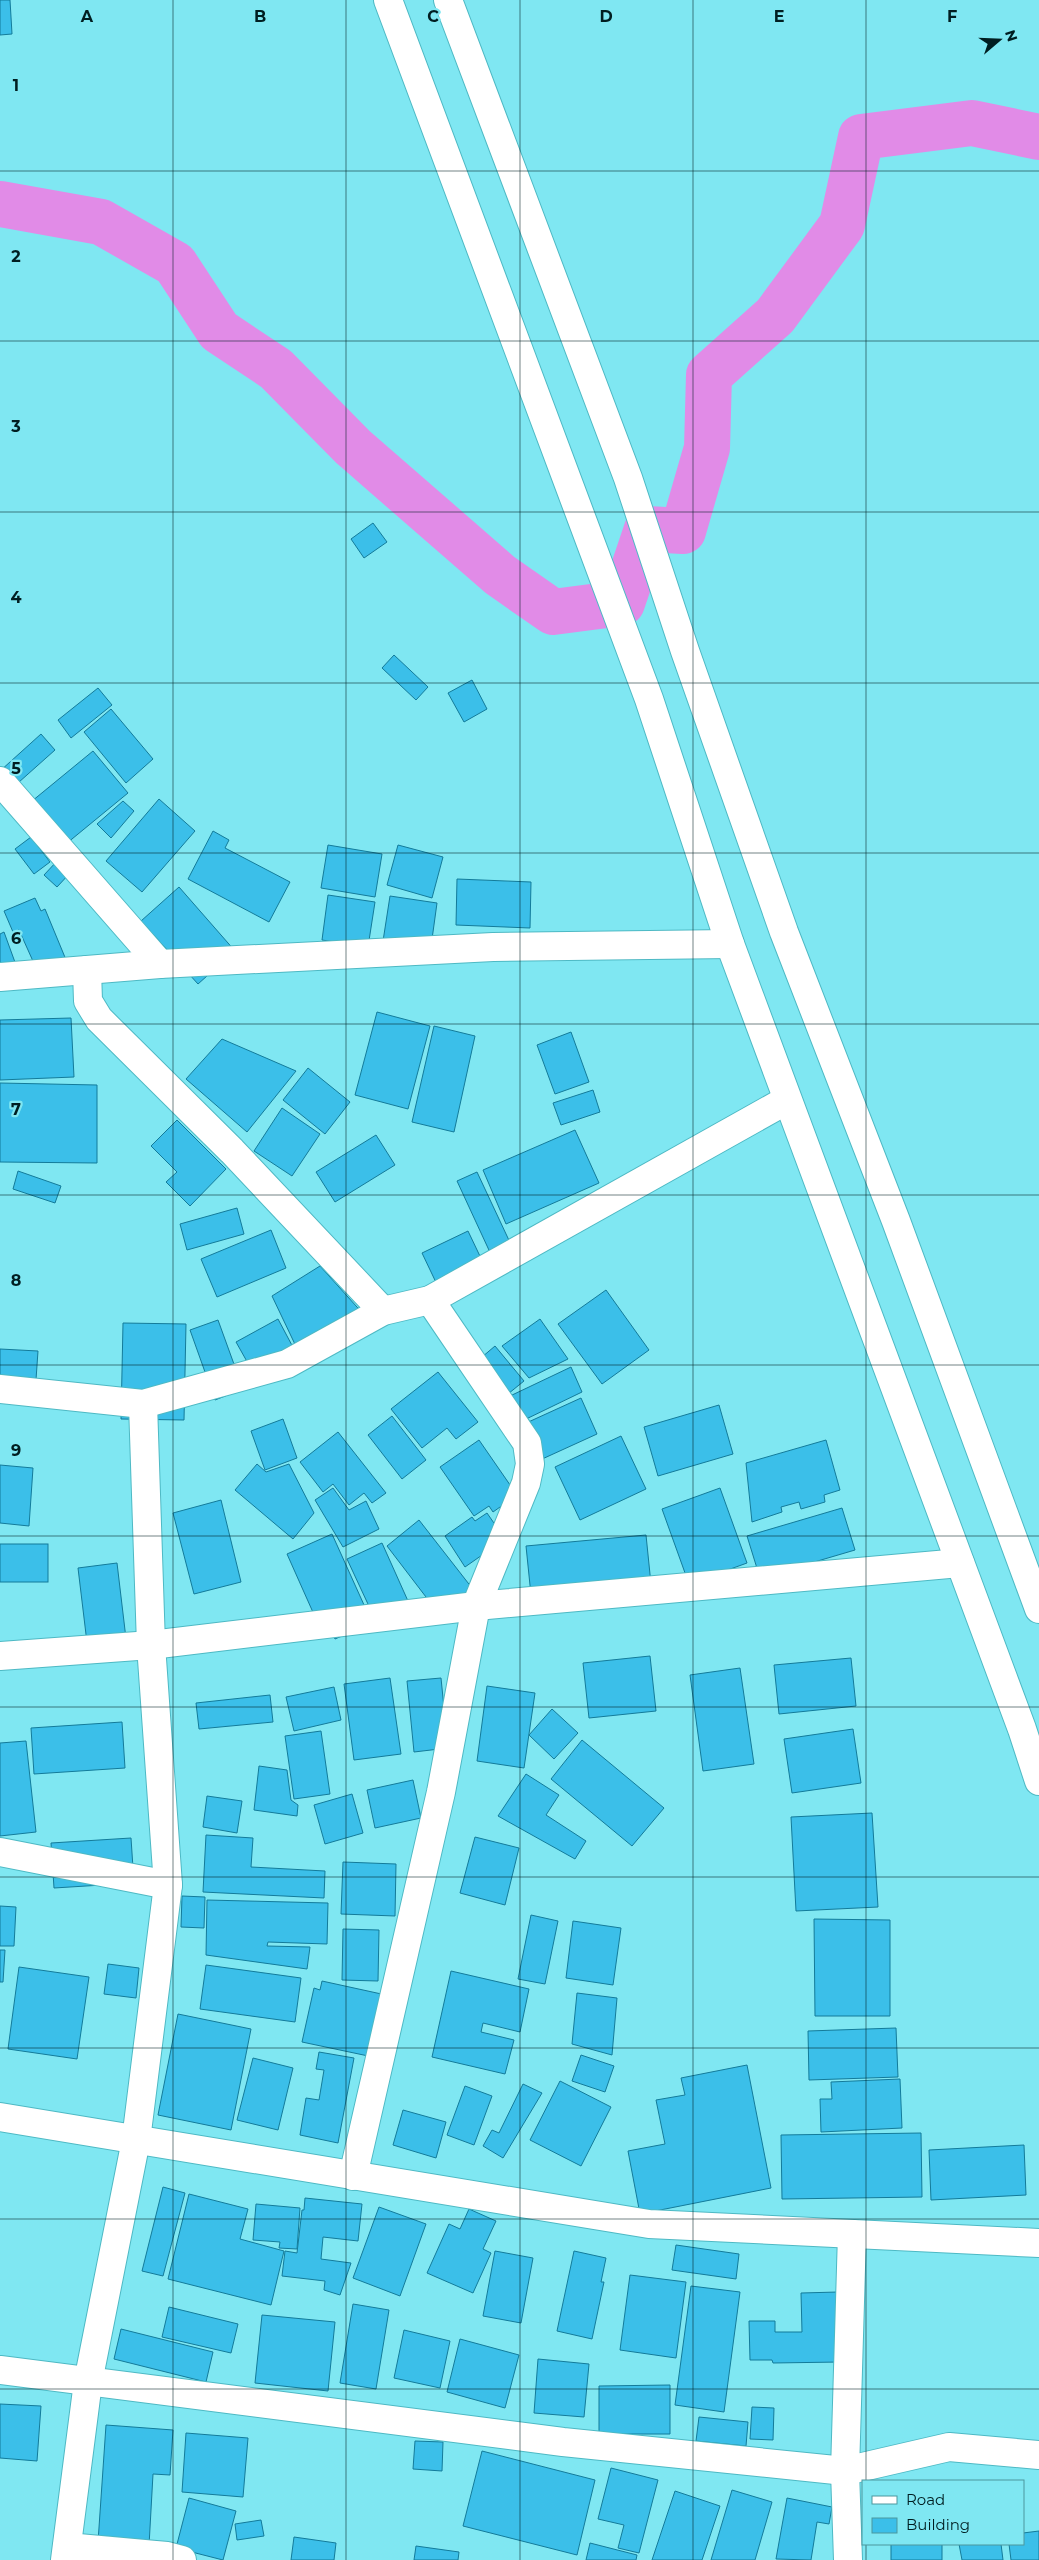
<svg xmlns="http://www.w3.org/2000/svg" width="1039" height="2560" viewBox="0 0 1039 2560" font-family="Montserrat,sans-serif">
  <style>
    .lines { fill: none; stroke-linecap: round; stroke-linejoin: round }
    .river { stroke: #e18be7; stroke-width: 46 }
    .building { fill: #3bbfe9; stroke: #137b9a }
    .minor-casing { stroke: #4eb9c4; stroke-width: 30 }
    .trunk-casing { stroke: #4eb9c4; stroke-width: 30 }
    .minor { stroke: #fff; stroke-width: 28 }
    .trunk { stroke: #fff; stroke-width: 28 }
    .grid { fill: none; stroke: #001e21; stroke-width: 1; stroke-opacity: 0.55 }
    .grid-label { font-size: 16px; text-anchor: middle; font-weight: bold; fill: #001e21; stroke: #7fe7f2; stroke-width: 4.5; stroke-linejoin: round; paint-order: stroke }
  </style>
  <rect width="100%" height="100%" fill="#7fe7f2"/>
  <g class="lines">
    <!-- river -->
    <polyline class="river" points="0,204 101,222 175,264 219,331 276,369 353,447 500,575 553,612 622,603 647,529 683,531 707,448 709,375 775,316 842,225 861,137 972,123 1039,137"/>
  </g>
  <!-- building -->
  <g class="building">
    <polygon points="0,0 10,0 12,34 0,35"/>
    <polygon points="373,523 387,542 364,558 351,539"/>
    <polygon points="394,655 428,687 416,700 382,668"/>
    <polygon points="472,680 487,709 464,722 448,693"/>
    <polygon points="98,688 112,705 71,738 58,720"/>
    <polygon points="111,709 153,759 126,783 84,732"/>
    <polygon points="41,734 55,750 0,799 0,771"/>
    <polygon points="93,751 128,793 61,848 26,806"/>
    <polygon points="159,799 195,831 142,892 106,861"/>
    <polygon points="123,801 134,811 111,838 97,824"/>
    <polygon points="213,831 229,840 225,848 290,882 269,922 188,879"/>
    <polygon points="31,837 50,862 34,874 15,849"/>
    <polygon points="328,845 382,854 375,897 321,888"/>
    <polygon points="398,845 443,857 432,898 387,885"/>
    <polygon points="71,846 84,858 57,887 44,875"/>
    <polygon points="457,879 531,882 530,928 456,925"/>
    <polygon points="179,887 235,951 198,984 141,921"/>
    <polygon points="328,895 375,902 368,947 322,940"/>
    <polygon points="390,896 437,903 429,961 381,954"/>
    <polygon points="35,898 41,911 45,909 69,967 41,979 19,930 13,932 4,911"/>
    <polygon points="4,932 20,976 0,983 0,934"/>
    <polygon points="377,1012 430,1026 408,1109 355,1095"/>
    <polygon points="71,1018 74,1077 0,1080 0,1020"/>
    <polygon points="434,1026 475,1036 454,1132 412,1122"/>
    <polygon points="571,1032 589,1082 555,1094 537,1045"/>
    <polygon points="222,1039 296,1071 247,1132 186,1079"/>
    <polygon points="308,1068 350,1102 325,1134 283,1100"/>
    <polygon points="0,1083 97,1085 97,1163 0,1162"/>
    <polygon points="593,1090 600,1112 561,1125 553,1103"/>
    <polygon points="282,1108 320,1134 292,1176 254,1151"/>
    <polygon points="177,1120 226,1169 190,1206 166,1182 177,1172 151,1146"/>
    <polygon points="575,1130 599,1183 506,1224 483,1170"/>
    <polygon points="376,1135 395,1165 335,1202 316,1172"/>
    <polygon points="18,1171 61,1186 55,1203 13,1189"/>
    <polygon points="477,1172 514,1251 494,1261 457,1181"/>
    <polygon points="237,1208 244,1234 187,1250 180,1224"/>
    <polygon points="271,1230 286,1268 217,1297 201,1259"/>
    <polygon points="468,1231 488,1273 442,1295 422,1253"/>
    <polygon points="320,1266 375,1327 302,1359 272,1296"/>
    <polygon points="606,1290 649,1350 602,1384 558,1324"/>
    <polygon points="278,1319 295,1351 254,1374 236,1342"/>
    <polygon points="540,1319 568,1359 529,1378 502,1346"/>
    <polygon points="218,1320 243,1389 215,1400 190,1330"/>
    <polygon points="123,1323 186,1324 184,1420 121,1419"/>
    <polygon points="495,1346 524,1381 503,1398 475,1363"/>
    <polygon points="0,1349 38,1351 35,1394 0,1391"/>
    <polygon points="571,1367 582,1392 522,1421 510,1396"/>
    <polygon points="438,1372 478,1422 456,1439 447,1428 422,1448 391,1409"/>
    <polygon points="581,1398 597,1434 540,1460 524,1424"/>
    <polygon points="719,1405 733,1454 658,1476 644,1427"/>
    <polygon points="392,1416 426,1460 402,1479 368,1435"/>
    <polygon points="283,1419 297,1458 265,1470 251,1431"/>
    <polygon points="338,1432 386,1493 372,1503 364,1493 349,1505 333,1484 323,1492 300,1462"/>
    <polygon points="621,1436 646,1489 580,1520 555,1467"/>
    <polygon points="479,1440 517,1495 493,1512 489,1506 474,1516 440,1467"/>
    <polygon points="826,1440 840,1490 824,1495 825,1502 801,1509 799,1502 781,1507 782,1512 752,1522 746,1463"/>
    <polygon points="257,1464 266,1472 289,1464 314,1513 293,1539 235,1490"/>
    <polygon points="0,1465 33,1468 29,1526 0,1523"/>
    <polygon points="333,1488 349,1510 366,1501 379,1529 343,1547 315,1500"/>
    <polygon points="720,1488 747,1563 689,1584 662,1509"/>
    <polygon points="221,1500 241,1582 194,1594 173,1513"/>
    <polygon points="842,1508 855,1550 760,1578 747,1536"/>
    <polygon points="487,1513 505,1539 465,1567 445,1536 472,1517 475,1521"/>
    <polygon points="419,1520 472,1588 439,1614 387,1546"/>
    <polygon points="332,1534 369,1616 367,1625 335,1639 332,1633 324,1637 287,1554"/>
    <polygon points="646,1535 651,1584 531,1595 526,1546"/>
    <polygon points="382,1543 408,1601 374,1617 347,1559"/>
    <rect x="0" y="1544" width="48" height="38"/>
    <polygon points="117,1563 127,1647 88,1651 78,1568"/>
    <polygon points="650,1656 656,1711 589,1718 583,1663"/>
    <polygon points="851,1658 856,1706 779,1714 774,1665"/>
    <polygon points="740,1668 754,1764 703,1771 690,1675"/>
    <polygon points="390,1678 401,1754 354,1760 344,1684"/>
    <polygon points="441,1678 448,1748 414,1752 407,1681"/>
    <polygon points="487,1686 535,1693 524,1768 477,1761"/>
    <polygon points="334,1687 341,1720 294,1731 286,1697"/>
    <polygon points="270,1695 273,1722 199,1729 196,1703"/>
    <polygon points="552,1709 578,1733 554,1759 529,1735"/>
    <polygon points="122,1722 125,1768 34,1774 31,1728"/>
    <polygon points="853,1729 861,1783 792,1793 784,1739"/>
    <polygon points="321,1731 330,1794 294,1799 285,1736"/>
    <polygon points="582,1740 664,1808 632,1846 551,1779"/>
    <polygon points="26,1741 36,1832 0,1836 0,1743"/>
    <polygon points="259,1766 287,1770 291,1800 298,1805 297,1816 254,1810"/>
    <polygon points="526,1774 559,1795 546,1815 586,1841 575,1859 498,1816"/>
    <polygon points="413,1780 421,1818 375,1828 367,1790"/>
    <polygon points="352,1794 363,1833 325,1844 314,1805"/>
    <polygon points="207,1796 242,1801 237,1833 203,1827"/>
    <polygon points="872,1813 878,1907 796,1911 791,1817"/>
    <polygon points="206,1835 253,1838 251,1867 325,1871 324,1898 203,1892"/>
    <polygon points="475,1837 519,1848 505,1905 460,1893"/>
    <polygon points="131,1838 134,1883 54,1888 51,1843"/>
    <polygon points="343,1862 396,1864 395,1916 341,1914"/>
    <polygon points="182,1896 205,1897 204,1928 181,1927"/>
    <polygon points="207,1900 328,1903 327,1944 268,1942 267,1946 310,1947 307,1969 206,1955"/>
    <polygon points="0,1906 16,1907 14,1946 0,1946"/>
    <polygon points="531,1915 558,1921 545,1984 518,1979"/>
    <polygon points="814,1919 890,1920 890,2016 815,2016"/>
    <polygon points="573,1921 621,1928 613,1985 566,1978"/>
    <polygon points="343,1929 379,1930 378,1981 342,1980"/>
    <polygon points="0,1950 5,1950 3,1982 0,1982"/>
    <polygon points="108,1964 139,1968 136,1998 104,1994"/>
    <polygon points="206,1965 301,1978 295,2022 200,2009"/>
    <polygon points="19,1967 89,1977 77,2059 8,2049"/>
    <polygon points="451,1971 529,1989 520,2032 483,2023 481,2032 514,2040 505,2074 432,2057"/>
    <polygon points="322,1981 386,1995 373,2057 302,2042 314,1988 320,1990"/>
    <polygon points="577,1993 617,1998 612,2055 572,2044"/>
    <polygon points="178,2014 251,2029 231,2130 158,2115"/>
    <polygon points="896,2028 898,2077 809,2080 808,2031"/>
    <polygon points="319,2052 354,2058 338,2143 300,2135 306,2098 319,2100 324,2070 316,2069"/>
    <polygon points="581,2055 614,2066 605,2092 572,2081"/>
    <polygon points="253,2058 293,2068 278,2130 237,2120"/>
    <polygon points="747,2065 771,2188 640,2214 628,2151 665,2144 656,2100 685,2095 681,2078"/>
    <polygon points="900,2079 902,2128 821,2132 820,2099 832,2099 831,2082"/>
    <polygon points="560,2081 611,2107 581,2166 530,2140"/>
    <polygon points="523,2084 542,2093 503,2158 483,2146 492,2130 499,2133"/>
    <polygon points="465,2086 492,2096 474,2145 447,2135"/>
    <polygon points="403,2110 446,2122 436,2158 393,2145"/>
    <polygon points="921,2133 922,2197 782,2199 781,2135"/>
    <polygon points="1024,2145 1026,2195 931,2200 929,2150"/>
    <polygon points="163,2187 185,2193 163,2276 142,2271"/>
    <polygon points="189,2194 248,2209 240,2239 284,2251 271,2305 168,2279"/>
    <polygon points="305,2198 362,2204 358,2241 323,2237 321,2259 351,2263 340,2295 324,2290 325,2281 282,2276 285,2251 297,2253 302,2210 304,2210"/>
    <polygon points="256,2204 300,2208 297,2249 279,2248 280,2242 253,2240"/>
    <polygon points="379,2207 426,2224 400,2296 353,2278"/>
    <polygon points="469,2209 496,2221 483,2249 491,2253 473,2293 427,2273 449,2224 460,2229"/>
    <polygon points="676,2245 739,2254 736,2279 672,2270"/>
    <polygon points="495,2251 533,2258 521,2323 483,2316"/>
    <polygon points="574,2251 606,2258 601,2282 604,2282 592,2339 557,2331"/>
    <polygon points="630,2275 686,2282 676,2358 620,2350"/>
    <polygon points="691,2286 740,2292 724,2412 675,2405"/>
    <polygon points="838,2292 840,2362 773,2363 772,2360 750,2360 749,2321 775,2321 775,2332 802,2332 801,2293"/>
    <polygon points="353,2304 389,2310 376,2389 340,2383"/>
    <polygon points="169,2307 238,2324 231,2353 162,2337"/>
    <polygon points="262,2315 335,2322 328,2391 255,2383"/>
    <polygon points="121,2329 213,2352 206,2382 114,2359"/>
    <polygon points="404,2330 450,2341 440,2388 394,2378"/>
    <polygon points="460,2339 519,2355 505,2408 447,2392"/>
    <polygon points="538,2359 589,2364 584,2417 534,2413"/>
    <polygon points="670,2385 670,2434 599,2434 599,2386"/>
    <polygon points="0,2404 41,2406 37,2461 0,2458"/>
    <polygon points="752,2407 774,2408 773,2440 750,2439"/>
    <polygon points="699,2417 748,2422 746,2446 696,2441"/>
    <polygon points="106,2425 173,2430 170,2475 153,2474 149,2546 98,2542"/>
    <polygon points="186,2433 248,2438 243,2497 182,2492"/>
    <polygon points="415,2441 443,2442 442,2471 413,2469"/>
    <polygon points="482,2451 595,2480 577,2555 463,2526"/>
    <polygon points="611,2468 658,2480 639,2553 618,2548 624,2525 598,2519"/>
    <polygon points="732,2490 772,2502 755,2560 711,2560"/>
    <polygon points="675,2491 720,2506 702,2560 652,2560"/>
    <polygon points="189,2498 236,2511 223,2560 176,2548"/>
    <polygon points="787,2498 832,2507 829,2524 817,2522 811,2560 776,2559"/>
    <polygon points="261,2520 264,2536 237,2540 235,2524"/>
    <polygon points="1039,2531 1039,2560 1011,2560 1009,2544 1023,2544 1023,2533"/>
    <polygon points="294,2537 336,2543 334,2560 291,2560"/>
    <polygon points="590,2543 637,2555 636,2560 586,2560"/>
    <rect x="891" y="2544" width="51" height="16"/>
    <polygon points="959,2544 1001,2544 1003,2560 962,2560"/>
    <polygon points="416,2546 459,2552 458,2560 414,2560"/>
  </g>
  <g class="lines">
    <defs>
      <g id="minor">
        <polyline points="0,781 160,964"/>
        <polyline points="87,970 88,1001 99,1019 232,1151 383,1311"/>
        <polyline points="0,977 160,964 493,947 730,944"/>
        <polyline points="0,1389 143,1404 287,1364 383,1311 430,1300 787,1100"/>
        <polyline points="0,1656 151,1645 476,1606 960,1563"/>
        <polyline points="0,1852 168,1885"/>
        <polyline points="0,2117 649,2224 1039,2243"/>
        <polyline points="353,2176 441,1792 476,1606 526,1483 530,1464 527,1443 430,1300"/>
        <polyline points="0,2370 563,2442 845,2471 949,2447 1039,2455"/>
        <polyline points="67,2547 167,2556 182,2560"/>
        <polyline points="65,2560 88,2382 136,2140 168,1885 151,1645 143,1404"/>
        <polyline points="848,2560 845,2471 852,2234"/>
      </g>
      <g id="trunk">
        <polyline points="388,0 649,699 730,944 1022,1729 1039,1781"/>
        <polyline points="448,0 628,478 685,651 784,932 896,1221 1039,1609"/>
      </g>
    </defs>
    <!-- minor casing -->
    <use href="#minor" class="minor-casing"/>
    <!-- trunk casing -->
    <use href="#trunk" class="trunk-casing"/>
    <!-- minor -->
    <use href="#minor" class="minor"/>
    <!-- trunk -->
    <use href="#trunk" class="trunk"/>
  </g>
  <!-- grid -->
  <path class="grid" d="M 173,0 L 173,2560M 346,0 L 346,2560M 520,0 L 520,2560M 693,0 L 693,2560M 866,0 L 866,2481M 0,171 L 1039,171M 0,341 L 1039,341M 0,512 L 1039,512M 0,683 L 1039,683M 0,853 L 1039,853M 0,1024 L 1039,1024M 0,1195 L 1039,1195M 0,1365 L 1039,1365M 0,1536 L 1039,1536M 0,1707 L 1039,1707M 0,1877 L 1039,1877M 0,2048 L 1039,2048M 0,2219 L 1039,2219M 0,2389 L 1039,2389M 866,2544 L 866,2560"/>
  <g class="grid-label">
    <text x="87" y="22">A</text>
    <text x="260" y="22">B</text>
    <text x="433" y="22">C</text>
    <text x="606" y="22">D</text>
    <text x="779" y="22">E</text>
    <text x="952" y="22">F</text>
    <text x="16" y="91">1</text>
    <text x="16" y="262">2</text>
    <text x="16" y="432">3</text>
    <text x="16" y="603">4</text>
    <text x="16" y="774">5</text>
    <text x="16" y="944">6</text>
    <text x="16" y="1115">7</text>
    <text x="16" y="1286">8</text>
    <text x="16" y="1456">9</text>
  </g>
  <!-- legend -->
  <rect x="862" y="2480" width="162" height="65" fill="#7fe7f2" stroke="#4c979e"/>
  <rect x="872" y="2496" width="25" height="8" fill="#ffffff" stroke="#4c979e"/>
  <text x="906" y="2505" font-size="15" fill="#001e21">Road</text>
  <rect x="872" y="2518" width="25" height="15" fill="#3bbfe9" stroke="#4c979e"/>
  <text x="906" y="2530" font-size="15" fill="#001e21">Building</text>
  <!-- north arrow -->
  <g transform="translate(999 40) rotate(71)" stroke="#7fe7f2" stroke-width="4" paint-order="stroke">
  <path d="M0-4L9 19L0 12L-9 19Z" fill="#001e21"/>
  <text y="-8" font-size="14" font-weight="bold" text-anchor="middle" fill="#001e21">N</text>
  </g>
</svg>
